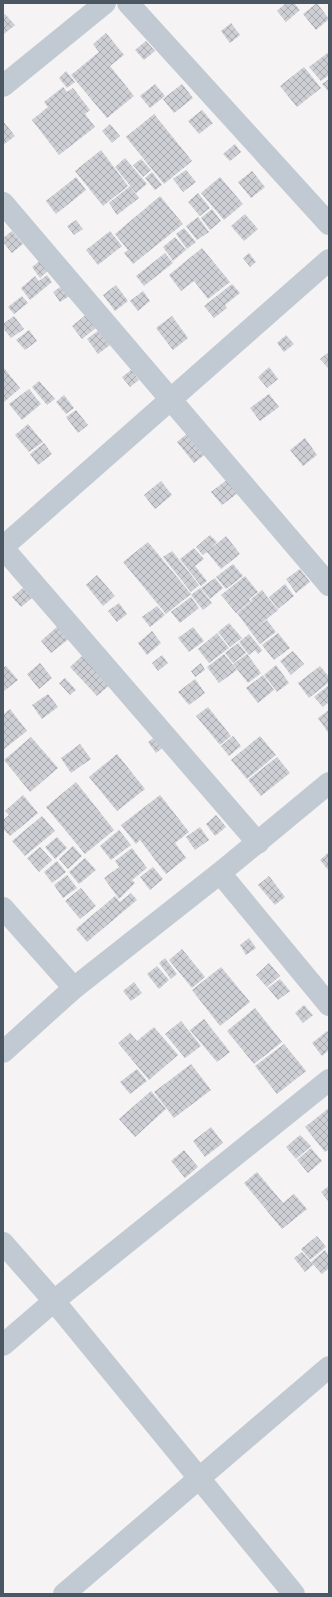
<svg xmlns="http://www.w3.org/2000/svg" width="332" height="1597" viewBox="0 0 332 1597" font-family="'IBM Plex Sans',sans-serif">
  <style>
    .building { fill: url(#building-cross-hatch) }
    .lines { fill: none; stroke-linecap: round; stroke-linejoin: round }
    .minor { stroke: #c1cad2; stroke-width: 22 }
  </style>
  <defs>
    <pattern id="building-cross-hatch" width="8" height="8" patternUnits="userSpaceOnUse"><rect width="8" height="8" fill="#cdcfd5"/><path d="M0 0l8 8M0 8l8-8" fill="none" stroke="#a8abb0"/></pattern>
  </defs>
  <rect width="100%" height="100%" fill="#f5f3f3"/>
  <!-- building -->
  <g class="building">
    <polygon points="286,3 294,3 300,10 286,22 277,11"/>
    <polygon points="317,3 329,19 316,30 303,14"/>
    <polygon points="5,14 15,25 4,34 3,15"/>
    <polygon points="231,23 240,35 230,43 221,31"/>
    <polygon points="106,33 124,55 110,66 134,96 107,118 71,75 99,52 93,44"/>
    <polygon points="146,41 155,51 144,60 135,50"/>
    <polygon points="329,52 329,75 321,81 309,67"/>
    <polygon points="304,67 321,88 297,107 280,86"/>
    <polygon points="66,71 75,82 67,88 59,78"/>
    <polygon points="329,79 329,92 322,84"/>
    <polygon points="155,84 165,96 150,108 140,96"/>
    <polygon points="182,84 193,98 174,113 163,99"/>
    <polygon points="63,87 67,92 73,88 90,110 85,114 95,127 59,155 32,120 48,107 44,102"/>
    <polygon points="202,110 213,123 199,134 188,121"/>
    <polygon points="154,114 192,161 164,184 126,137"/>
    <polygon points="3,121 15,136 3,145"/>
    <polygon points="110,124 120,136 112,143 102,131"/>
    <polygon points="235,144 241,152 230,161 223,154"/>
    <polygon points="101,150 128,186 103,206 75,171"/>
    <polygon points="125,158 147,184 136,193 115,167"/>
    <polygon points="141,159 151,170 143,177 133,165"/>
    <polygon points="186,170 196,182 183,192 173,179"/>
    <polygon points="252,171 265,187 251,198 238,182"/>
    <polygon points="152,172 162,185 155,190 145,178"/>
    <polygon points="76,177 86,190 56,214 46,201"/>
    <polygon points="220,177 243,204 224,220 201,193"/>
    <polygon points="130,186 139,198 117,215 109,203"/>
    <polygon points="198,193 210,208 200,216 188,202"/>
    <polygon points="160,196 183,224 133,264 124,253 128,250 115,234"/>
    <polygon points="212,209 221,221 210,230 201,218"/>
    <polygon points="245,214 258,229 244,241 231,226"/>
    <polygon points="198,217 209,232 197,240 186,226"/>
    <polygon points="76,220 83,229 74,235 67,226"/>
    <polygon points="184,228 196,242 187,249 176,234"/>
    <polygon points="12,231 23,244 12,253 3,242 3,238"/>
    <polygon points="110,231 122,246 98,265 86,250"/>
    <polygon points="175,237 186,250 173,261 163,247"/>
    <polygon points="202,248 230,282 208,299 194,281 181,291 169,275"/>
    <polygon points="165,253 173,263 144,286 136,276"/>
    <polygon points="249,253 256,262 250,267 243,258"/>
    <polygon points="41,260 49,270 40,278 32,267"/>
    <polygon points="47,275 52,282 30,300 21,288 35,276 39,281"/>
    <polygon points="232,284 240,293 225,305 227,308 214,318 204,306"/>
    <polygon points="63,285 71,295 60,302 53,292"/>
    <polygon points="116,285 128,301 115,311 103,295"/>
    <polygon points="143,291 150,301 138,311 130,301"/>
    <polygon points="22,296 28,303 14,314 8,307"/>
    <polygon points="87,314 97,327 82,339 72,326"/>
    <polygon points="14,316 24,329 11,338 3,328 3,324"/>
    <polygon points="172,316 188,338 173,350 156,328"/>
    <polygon points="29,330 37,341 25,350 16,340"/>
    <polygon points="99,330 110,345 98,354 87,339"/>
    <polygon points="286,335 294,344 284,352 277,343"/>
    <polygon points="329,352 329,369 320,359"/>
    <polygon points="3,367 20,388 3,403"/>
    <polygon points="269,367 278,379 267,388 258,377"/>
    <polygon points="131,370 139,380 130,387 122,377"/>
    <polygon points="39,381 55,399 47,405 32,387"/>
    <polygon points="29,389 41,404 22,420 9,404"/>
    <polygon points="269,394 279,407 260,421 250,408"/>
    <polygon points="64,395 74,408 66,414 56,402"/>
    <polygon points="76,410 88,425 78,433 66,417"/>
    <polygon points="28,424 43,442 29,452 15,435"/>
    <polygon points="189,432 207,453 194,463 177,442"/>
    <polygon points="305,438 317,455 303,466 290,450"/>
    <polygon points="44,443 52,454 38,465 30,454"/>
    <polygon points="228,479 238,493 222,505 211,492"/>
    <polygon points="161,481 172,495 155,509 144,495"/>
    <polygon points="210,535 217,542 209,550 226,536 240,554 221,569 207,552 203,555 196,547"/>
    <polygon points="148,542 191,594 166,614 123,562"/>
    <polygon points="194,548 204,559 195,566 207,581 201,586 180,559"/>
    <polygon points="172,551 199,585 191,592 163,557"/>
    <polygon points="233,564 243,576 226,589 216,577"/>
    <polygon points="300,569 310,582 296,593 286,579"/>
    <polygon points="97,575 115,596 103,606 86,585"/>
    <polygon points="245,576 258,592 249,599 251,601 236,613 221,595"/>
    <polygon points="215,578 223,588 210,599 201,588"/>
    <polygon points="29,583 37,594 21,607 12,597"/>
    <polygon points="285,584 294,596 278,609 269,597"/>
    <polygon points="200,588 212,603 203,610 191,595"/>
    <polygon points="262,590 278,610 257,627 267,620 276,632 260,644 237,613 252,601 251,599"/>
    <polygon points="191,597 199,608 180,623 171,612"/>
    <polygon points="119,603 127,614 117,622 108,611"/>
    <polygon points="157,606 165,615 150,627 142,617"/>
    <polygon points="229,623 242,638 230,647 218,632"/>
    <polygon points="59,625 70,638 51,653 41,641"/>
    <polygon points="193,627 204,641 189,652 178,638"/>
    <polygon points="152,631 161,643 147,655 138,643"/>
    <polygon points="217,633 229,648 209,663 198,649"/>
    <polygon points="278,633 290,648 274,660 262,645"/>
    <polygon points="249,634 262,650 258,654 255,650 249,655 239,642"/>
    <polygon points="238,643 246,653 233,663 225,653"/>
    <polygon points="293,651 304,664 291,675 280,661"/>
    <polygon points="84,654 111,684 97,696 70,667"/>
    <polygon points="224,654 237,670 219,683 207,667"/>
    <polygon points="247,654 261,673 248,683 233,664"/>
    <polygon points="162,655 168,663 158,671 152,663"/>
    <polygon points="40,663 52,678 39,689 27,674"/>
    <polygon points="201,663 205,670 195,677 191,671"/>
    <polygon points="276,665 289,683 277,692 264,675"/>
    <polygon points="6,666 18,680 4,691 3,668"/>
    <polygon points="320,666 329,677 329,682 309,698 298,683"/>
    <polygon points="263,675 274,690 258,703 246,688"/>
    <polygon points="65,678 76,690 70,695 59,683"/>
    <polygon points="195,679 205,693 189,705 178,692"/>
    <polygon points="329,685 329,702 323,707 314,697"/>
    <polygon points="48,694 58,707 42,719 32,705"/>
    <polygon points="208,707 231,736 220,745 196,716"/>
    <polygon points="10,709 27,731 3,750 3,715"/>
    <polygon points="329,710 329,734 318,718"/>
    <polygon points="160,733 168,744 156,753 148,742"/>
    <polygon points="233,736 241,746 229,756 221,746"/>
    <polygon points="260,736 276,755 247,779 231,760"/>
    <polygon points="31,737 58,768 30,792 4,760"/>
    <polygon points="80,744 91,759 71,773 61,758"/>
    <polygon points="117,754 145,789 117,811 89,777"/>
    <polygon points="277,757 290,773 261,796 248,780"/>
    <polygon points="76,782 114,830 85,854 46,807"/>
    <polygon points="23,795 38,813 10,836 3,829 3,820 9,815 5,811"/>
    <polygon points="160,795 189,832 175,843 186,858 166,874 140,840 136,844 121,825"/>
    <polygon points="216,815 226,827 215,836 206,824"/>
    <polygon points="42,816 55,831 25,856 12,841"/>
    <polygon points="200,827 209,840 195,850 186,837"/>
    <polygon points="119,830 131,845 111,860 100,846"/>
    <polygon points="57,837 67,848 55,859 45,847"/>
    <polygon points="73,846 82,856 68,869 59,859"/>
    <polygon points="40,847 52,860 39,872 27,858"/>
    <polygon points="132,848 147,868 132,880 135,883 119,899 104,878 119,867 115,861"/>
    <polygon points="329,852 329,871 320,860"/>
    <polygon points="85,858 96,870 79,884 69,872"/>
    <polygon points="57,861 66,872 52,883 44,872"/>
    <polygon points="153,867 163,879 150,890 140,877"/>
    <polygon points="67,875 77,888 63,898 54,885"/>
    <polygon points="269,876 285,897 275,905 258,885"/>
    <polygon points="81,888 96,906 80,919 65,901"/>
    <polygon points="131,893 137,900 87,942 76,929 115,896 120,902"/>
    <polygon points="249,938 256,948 246,955 240,945"/>
    <polygon points="182,949 205,977 192,988 169,960"/>
    <polygon points="165,958 177,974 171,979 159,963"/>
    <polygon points="269,963 280,976 267,987 256,975"/>
    <polygon points="157,966 169,980 159,989 147,974"/>
    <polygon points="221,967 250,1002 220,1026 192,990"/>
    <polygon points="280,979 290,991 278,1000 268,988"/>
    <polygon points="134,982 142,993 131,1001 123,991"/>
    <polygon points="304,1005 313,1015 303,1023 295,1013"/>
    <polygon points="255,1008 282,1042 254,1064 227,1031"/>
    <polygon points="204,1019 230,1052 217,1062 190,1030"/>
    <polygon points="181,1021 201,1046 185,1058 165,1034"/>
    <polygon points="154,1027 178,1055 149,1080 118,1043 130,1033 137,1041"/>
    <polygon points="327,1031 329,1034 329,1050 322,1056 312,1043"/>
    <polygon points="284,1044 306,1071 277,1094 255,1066"/>
    <polygon points="191,1064 211,1090 174,1118 154,1092"/>
    <polygon points="137,1069 147,1081 130,1094 120,1082"/>
    <polygon points="151,1091 166,1109 135,1137 119,1119"/>
    <polygon points="329,1108 329,1149 325,1152 305,1127"/>
    <polygon points="211,1127 223,1143 205,1157 193,1141"/>
    <polygon points="300,1135 311,1146 296,1159 286,1147"/>
    <polygon points="311,1148 322,1161 308,1173 297,1160"/>
    <polygon points="184,1150 198,1167 185,1178 171,1161"/>
    <polygon points="257,1172 283,1203 294,1194 307,1209 282,1229 244,1183"/>
    <polygon points="329,1186 329,1202 321,1192"/>
    <polygon points="317,1236 326,1247 310,1260 301,1249"/>
    <polygon points="325,1250 329,1256 329,1268 322,1274 311,1262"/>
    <polygon points="302,1252 313,1265 305,1272 294,1258"/>
  </g>
  <g class="lines">
    <!-- minor -->
    <g class="minor">
      <polyline points="128,3 329,224"/>
      <polyline points="3,86 105,3"/>
      <polyline points="3,203 329,585"/>
      <polyline points="3,547 329,260"/>
      <polyline points="3,548 258,843"/>
      <polyline points="220,873 329,1005"/>
      <polyline points="3,908 74,988"/>
      <polyline points="3,1052 74,988 220,873 329,783"/>
      <polyline points="3,1243 54,1301 294,1594"/>
      <polyline points="3,1345 54,1301 329,1080"/>
      <polyline points="64,1594 329,1367"/>
    </g>
  </g>
  <!-- border -->
  <rect width="332" height="1597" fill="none" stroke="#4a5661" stroke-width="8"/>
</svg>
